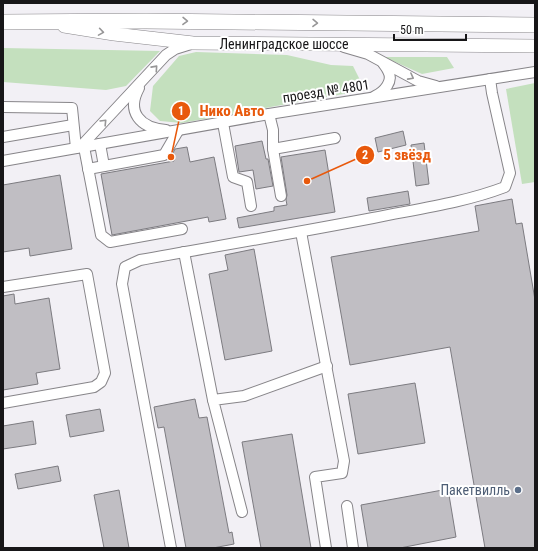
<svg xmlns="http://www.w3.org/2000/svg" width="538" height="551" viewBox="0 0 538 551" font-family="'Roboto Condensed',sans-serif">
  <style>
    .green { fill: #c4e0be }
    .building { fill: #c0bec3; stroke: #7c7b80 }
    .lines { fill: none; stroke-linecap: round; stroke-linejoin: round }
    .minor-casing { stroke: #878589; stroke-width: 12 }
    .major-casing { stroke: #878589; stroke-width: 14 }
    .highway-casing { stroke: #878589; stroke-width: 16 }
    .minor { stroke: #fff; stroke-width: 10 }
    .major { stroke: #fff; stroke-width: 13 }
    .highway { stroke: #fff; stroke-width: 15 }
    .oneway { stroke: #979697 }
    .service-dot { fill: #5c6f8a; stroke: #fff; stroke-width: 1.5 }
    .labels { text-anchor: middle; stroke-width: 4; stroke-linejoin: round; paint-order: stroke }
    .street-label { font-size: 14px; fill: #171618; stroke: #fff }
    .service-label { font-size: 14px; fill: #4e5e75; stroke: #fff; text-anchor: end }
    .leader { fill: none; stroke: #e8590c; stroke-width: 1.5 }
    .callout-dot { fill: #e8590c; stroke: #fff; stroke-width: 1.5 }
    .mark-label { font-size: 12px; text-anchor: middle; font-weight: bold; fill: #fff }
    .callout-label { font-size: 15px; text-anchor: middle; font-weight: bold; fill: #e8590c; stroke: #fff; stroke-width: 4; stroke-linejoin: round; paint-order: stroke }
  </style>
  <rect width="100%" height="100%" fill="#f2f0f5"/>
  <!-- green -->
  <g class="green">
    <polygon points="3,48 160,51 126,86 106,90 3,82"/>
    <polygon points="196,52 287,55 331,65 353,66 362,84 360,91 182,123 160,121 150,111 153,86 179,56"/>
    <polygon points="384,57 447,57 454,68 422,74"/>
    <polygon points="535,83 535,182 522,184 506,89"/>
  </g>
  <!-- building -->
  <g class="building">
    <polygon points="403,131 406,145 378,152 375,138"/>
    <polygon points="262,141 266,159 268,159 273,186 256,189 253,170 239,172 235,146"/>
    <polygon points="424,143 429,184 416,186 411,145"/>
    <polygon points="187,147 190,162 214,157 226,219 209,222 208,217 112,235 101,174 174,161 173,153 175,149"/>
    <polygon points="325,150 335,212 239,228 237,218 274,211 274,207 287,205 286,200 287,195 281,157"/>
    <polygon points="60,175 72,249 30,256 29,248 3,252 3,185"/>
    <polygon points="408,191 410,204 369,211 367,198"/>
    <polygon points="512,199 516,224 522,223 535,300 535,548 485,548 450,347 350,365 331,257 479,231 475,206"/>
    <polygon points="254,249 272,351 225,360 209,274 228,270 225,255"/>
    <polygon points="14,294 15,304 49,298 60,369 36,373 38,384 3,390 3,296"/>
    <polygon points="415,383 425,443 358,454 348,394"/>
    <polygon points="195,399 199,418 207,417 229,533 232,532 234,544 213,548 186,548 164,427 158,428 154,407"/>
    <polygon points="100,409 104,431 70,437 66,415"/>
    <polygon points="33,421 36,444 3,449 3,426"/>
    <polygon points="292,434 311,548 261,548 242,442"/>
    <polygon points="58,466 61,481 18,489 15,474"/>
    <polygon points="448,489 456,537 400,548 368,548 361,505"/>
    <polygon points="119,490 129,548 104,548 94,495"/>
  </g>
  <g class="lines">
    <defs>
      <g id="minor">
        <polyline points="344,47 368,54 418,81 436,86"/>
        <path d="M 139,88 C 126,112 140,128 166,130"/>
        <path d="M 375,96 C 384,92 394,81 388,71 C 387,68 384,65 383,63"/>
        <polyline points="3,107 72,108 76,148"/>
        <polyline points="269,114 273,130 273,149 281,196"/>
        <polyline points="223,123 233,177 247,182 251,206"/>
        <polyline points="3,137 73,125"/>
        <polyline points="100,144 104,166"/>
        <polyline points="77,147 84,143 166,55 175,49 191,44"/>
        <polyline points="84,147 101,235 110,242 182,229"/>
        <polyline points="273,149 335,138"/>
        <polyline points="3,161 269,114 535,72"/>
        <polyline points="88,169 164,155 178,131"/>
        <polyline points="301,232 344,461 342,473 315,477 326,548"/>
        <polyline points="184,252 213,400"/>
        <polyline points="3,287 87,274 105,373 101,382 94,387 3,403"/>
        <polyline points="347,506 353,548"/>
        <polyline points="242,512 213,400 244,396 327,366"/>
        <path d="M 171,548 L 122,284 L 125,267 L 140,260 C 218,246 295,233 373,218 C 417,209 463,203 505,187 L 510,173 L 492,93 L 490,79"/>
      </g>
      <polyline id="major" points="64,26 114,34 193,43 535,46"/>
      <polyline id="highway" points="3,22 146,21 535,25"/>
    </defs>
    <!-- minor casing -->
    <use href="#minor" class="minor-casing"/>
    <!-- major casing -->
    <use href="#major" class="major-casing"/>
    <!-- highway casing -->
    <use href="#highway" class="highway-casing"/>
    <!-- minor -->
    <use href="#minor" class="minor"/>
    <!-- major -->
    <use href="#major" class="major"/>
    <!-- highway -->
    <use href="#highway" class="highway"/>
  </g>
  <!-- one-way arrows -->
  <defs><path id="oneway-chevron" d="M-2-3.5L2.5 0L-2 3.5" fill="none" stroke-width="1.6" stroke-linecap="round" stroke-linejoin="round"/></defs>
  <g class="oneway">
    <use href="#oneway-chevron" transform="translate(185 21) rotate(1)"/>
    <use href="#oneway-chevron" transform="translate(315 23) rotate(1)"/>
    <use href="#oneway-chevron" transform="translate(101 32) rotate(9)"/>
    <use href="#oneway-chevron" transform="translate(155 68) rotate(-48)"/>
    <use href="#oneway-chevron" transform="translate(411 77) rotate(28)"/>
    <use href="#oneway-chevron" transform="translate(104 122) rotate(-46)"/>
  </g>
  <!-- markers -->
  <circle class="service-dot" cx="518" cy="490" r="4"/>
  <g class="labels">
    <!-- street labels -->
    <g class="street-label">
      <text x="284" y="49">Ленинградское шоссе</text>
      <text transform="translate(326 91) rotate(-9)" y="5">проезд № 4801</text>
    </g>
    <!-- service labels -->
    <g class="service-label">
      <text x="510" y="495">Пакетвилль</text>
    </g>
  </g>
  <!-- callouts -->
  <path class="leader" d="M171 157L181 111M307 181L365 155"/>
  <g class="callout-dot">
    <circle cx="171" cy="157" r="4"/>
    <circle cx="307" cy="181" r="4"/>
    <circle cx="181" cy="111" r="10"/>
    <circle cx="365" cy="155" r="10"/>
  </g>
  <g class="mark-label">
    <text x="181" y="115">1</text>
    <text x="365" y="159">2</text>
  </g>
  <g class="callout-label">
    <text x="232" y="116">Нико Авто</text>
    <text x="407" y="160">5 звёзд</text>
  </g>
  <!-- border -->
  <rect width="538" height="551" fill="none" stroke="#171618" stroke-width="8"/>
  <!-- scale -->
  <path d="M394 34v6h72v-6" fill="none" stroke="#171618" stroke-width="2"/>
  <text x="400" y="34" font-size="12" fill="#171618" stroke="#ffffff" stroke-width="3" paint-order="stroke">50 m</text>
</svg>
